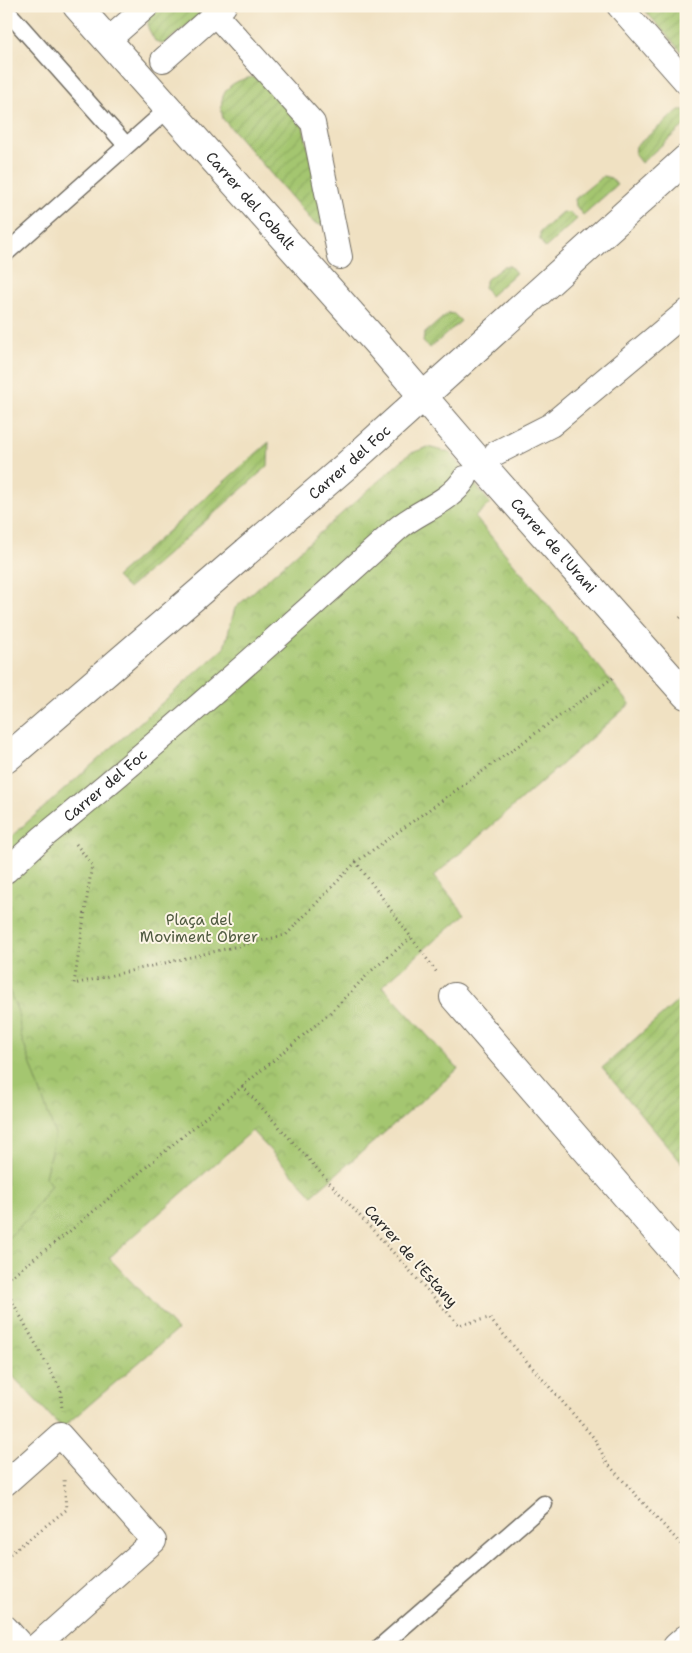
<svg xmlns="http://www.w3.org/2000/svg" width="692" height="1653" viewBox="0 0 692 1653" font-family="'Shantell Sans',sans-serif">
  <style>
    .park { fill: url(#park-crowns); stroke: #68784e }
    .garden { fill: url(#garden-furrows); stroke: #68784e }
    .pitch { fill: #a4c670; stroke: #68784e }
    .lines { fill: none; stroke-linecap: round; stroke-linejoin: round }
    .service-casing { stroke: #706b60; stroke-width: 19 }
    .pedestrian-casing { stroke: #706b60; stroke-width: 26 }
    .minor-casing { stroke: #706b60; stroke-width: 30 }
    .tertiary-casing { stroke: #706b60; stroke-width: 30 }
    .path { stroke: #706b60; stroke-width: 3; stroke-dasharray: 1 4; stroke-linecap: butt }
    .service { stroke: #fff; stroke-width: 16 }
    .pedestrian { stroke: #fff; stroke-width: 24 }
    .minor { stroke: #fff; stroke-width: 28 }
    .tertiary { stroke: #fff; stroke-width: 28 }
    .labels { text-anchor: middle; stroke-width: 4; stroke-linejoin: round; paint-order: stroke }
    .street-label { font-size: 15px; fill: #2b2b2b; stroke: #fcf5e5 }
    .park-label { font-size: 15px; fill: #4f5a40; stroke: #fcf5e5 }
  </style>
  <defs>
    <pattern id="park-crowns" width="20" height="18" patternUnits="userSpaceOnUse" patternTransform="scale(1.25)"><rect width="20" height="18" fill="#a4c670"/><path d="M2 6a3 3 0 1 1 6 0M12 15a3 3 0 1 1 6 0" fill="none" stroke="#8daa61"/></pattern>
    <pattern id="garden-furrows" width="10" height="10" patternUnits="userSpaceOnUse" patternTransform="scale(1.25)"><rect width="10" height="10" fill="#a4c670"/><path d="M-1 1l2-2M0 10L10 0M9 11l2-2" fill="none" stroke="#8daa61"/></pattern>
  </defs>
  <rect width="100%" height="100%" fill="#fcf5e5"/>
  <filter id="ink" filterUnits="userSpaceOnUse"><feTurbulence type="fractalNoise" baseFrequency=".02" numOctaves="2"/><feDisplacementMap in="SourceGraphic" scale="10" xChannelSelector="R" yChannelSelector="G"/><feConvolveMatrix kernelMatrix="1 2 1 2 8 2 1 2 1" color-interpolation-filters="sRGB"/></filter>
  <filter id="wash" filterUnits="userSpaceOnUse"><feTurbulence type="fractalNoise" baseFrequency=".0096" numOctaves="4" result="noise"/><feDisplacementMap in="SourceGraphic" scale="20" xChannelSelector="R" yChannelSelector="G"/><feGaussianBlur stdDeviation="1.12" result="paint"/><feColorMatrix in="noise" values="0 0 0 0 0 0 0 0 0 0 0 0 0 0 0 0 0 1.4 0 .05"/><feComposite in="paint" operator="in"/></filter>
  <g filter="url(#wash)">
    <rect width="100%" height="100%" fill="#f0e1c2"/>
    <!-- park -->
    <polygon class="park" points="428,447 450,453 490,503 475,517 630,704 434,876 465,914 382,986 458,1069 312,1195 252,1131 109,1258 177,1330 62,1428 6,1369 6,841 224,648 235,608 409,454"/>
    <!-- garden -->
    <g class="garden">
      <polygon points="162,6 211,6 164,44 155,41 148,28 148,18"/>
      <polygon points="641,6 679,6 686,14 686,52 681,51"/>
      <path d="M 253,77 L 267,83 L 302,122 L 325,220 L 321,225 L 314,223 L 223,119 C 217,94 228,81 253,77 Z"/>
      <polygon points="679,110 686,110 686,124 641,163 635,155 636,146"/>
      <polygon points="603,176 611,178 617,185 583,215 576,206 575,199"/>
      <polygon points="562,212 570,213 577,219 545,248 540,240 540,232"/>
      <polygon points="504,266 510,266 516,273 490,296 484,287 486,280"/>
      <polygon points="448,313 454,314 461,321 430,348 423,342 424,334"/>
      <polygon points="269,442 268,466 128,589 116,577"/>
      <polygon points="686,994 686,1168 602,1068"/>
    </g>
    <!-- pitch -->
    <polygon class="pitch" points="7,986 18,1012 21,1036 55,1134 45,1177 51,1185 28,1218 6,1240"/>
  </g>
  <g filter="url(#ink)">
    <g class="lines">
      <defs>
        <g id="service">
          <polyline points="6,10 126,145"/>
          <polyline points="6,253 168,109"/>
          <polyline points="380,1647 544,1504"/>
        </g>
        <g id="pedestrian">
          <polyline points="619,6 686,82"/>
          <polyline points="215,14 313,123 340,257"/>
          <polyline points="107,41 147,6"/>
          <polyline points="163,60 224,6"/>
          <polyline points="496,453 551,425 686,312"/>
          <path id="s1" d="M 6,871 L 42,838 C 163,740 280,635 396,530 C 417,511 450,503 465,478"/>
          <polyline points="6,1483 60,1435 154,1541 35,1647"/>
          <polyline points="6,1628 23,1647"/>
        </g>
        <g id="minor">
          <path id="s2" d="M 77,6 L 378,344 L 482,465 L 686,695"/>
          <polyline points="454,997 686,1265"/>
          <polyline points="677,1647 686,1639"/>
        </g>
        <g id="tertiary">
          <path id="s3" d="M 6,759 L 346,466 L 686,159"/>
        </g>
      </defs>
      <!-- service casing -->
      <use href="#service" class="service-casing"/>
      <!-- pedestrian casing -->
      <use href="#pedestrian" class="pedestrian-casing"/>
      <!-- minor casing -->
      <use href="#minor" class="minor-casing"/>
      <!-- tertiary casing -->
      <use href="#tertiary" class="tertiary-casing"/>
      <!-- path -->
      <g class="path">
        <polyline points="680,618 686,612"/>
        <polyline points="76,844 92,865 74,984 286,935 356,862 438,974"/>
        <polyline points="356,862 614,677"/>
        <polyline points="242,1086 459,1325 489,1318 594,1438 607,1463 686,1550"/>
        <polyline points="6,1280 70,1231 331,1012 371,971 411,938"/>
        <polyline points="6,1290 61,1390 62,1411"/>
        <polyline points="6,1557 66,1510 64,1479"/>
      </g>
      <!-- service -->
      <use href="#service" class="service"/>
      <!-- pedestrian -->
      <use href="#pedestrian" class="pedestrian"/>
      <!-- minor -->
      <use href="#minor" class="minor"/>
      <!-- tertiary -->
      <use href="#tertiary" class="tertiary"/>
    </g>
  </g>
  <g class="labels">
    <!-- street labels -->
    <g class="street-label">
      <text dy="5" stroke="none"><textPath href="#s2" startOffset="261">Carrer del Cobalt</textPath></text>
      <text dy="5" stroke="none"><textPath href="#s3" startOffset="454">Carrer del Foc</textPath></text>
      <text dy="5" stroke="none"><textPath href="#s2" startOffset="720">Carrer de l'Urani</textPath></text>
      <text dy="5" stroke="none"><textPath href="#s1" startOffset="131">Carrer del Foc</textPath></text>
      <text transform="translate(411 1256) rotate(48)" y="5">Carrer de l'Estany</text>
    </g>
    <!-- park labels -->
    <g class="park-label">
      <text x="199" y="925">Plaça del<tspan x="199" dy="17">Moviment Obrer</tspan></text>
    </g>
  </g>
  <!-- margin -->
  <rect width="692" height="1653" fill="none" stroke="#fcf5e5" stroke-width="25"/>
</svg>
